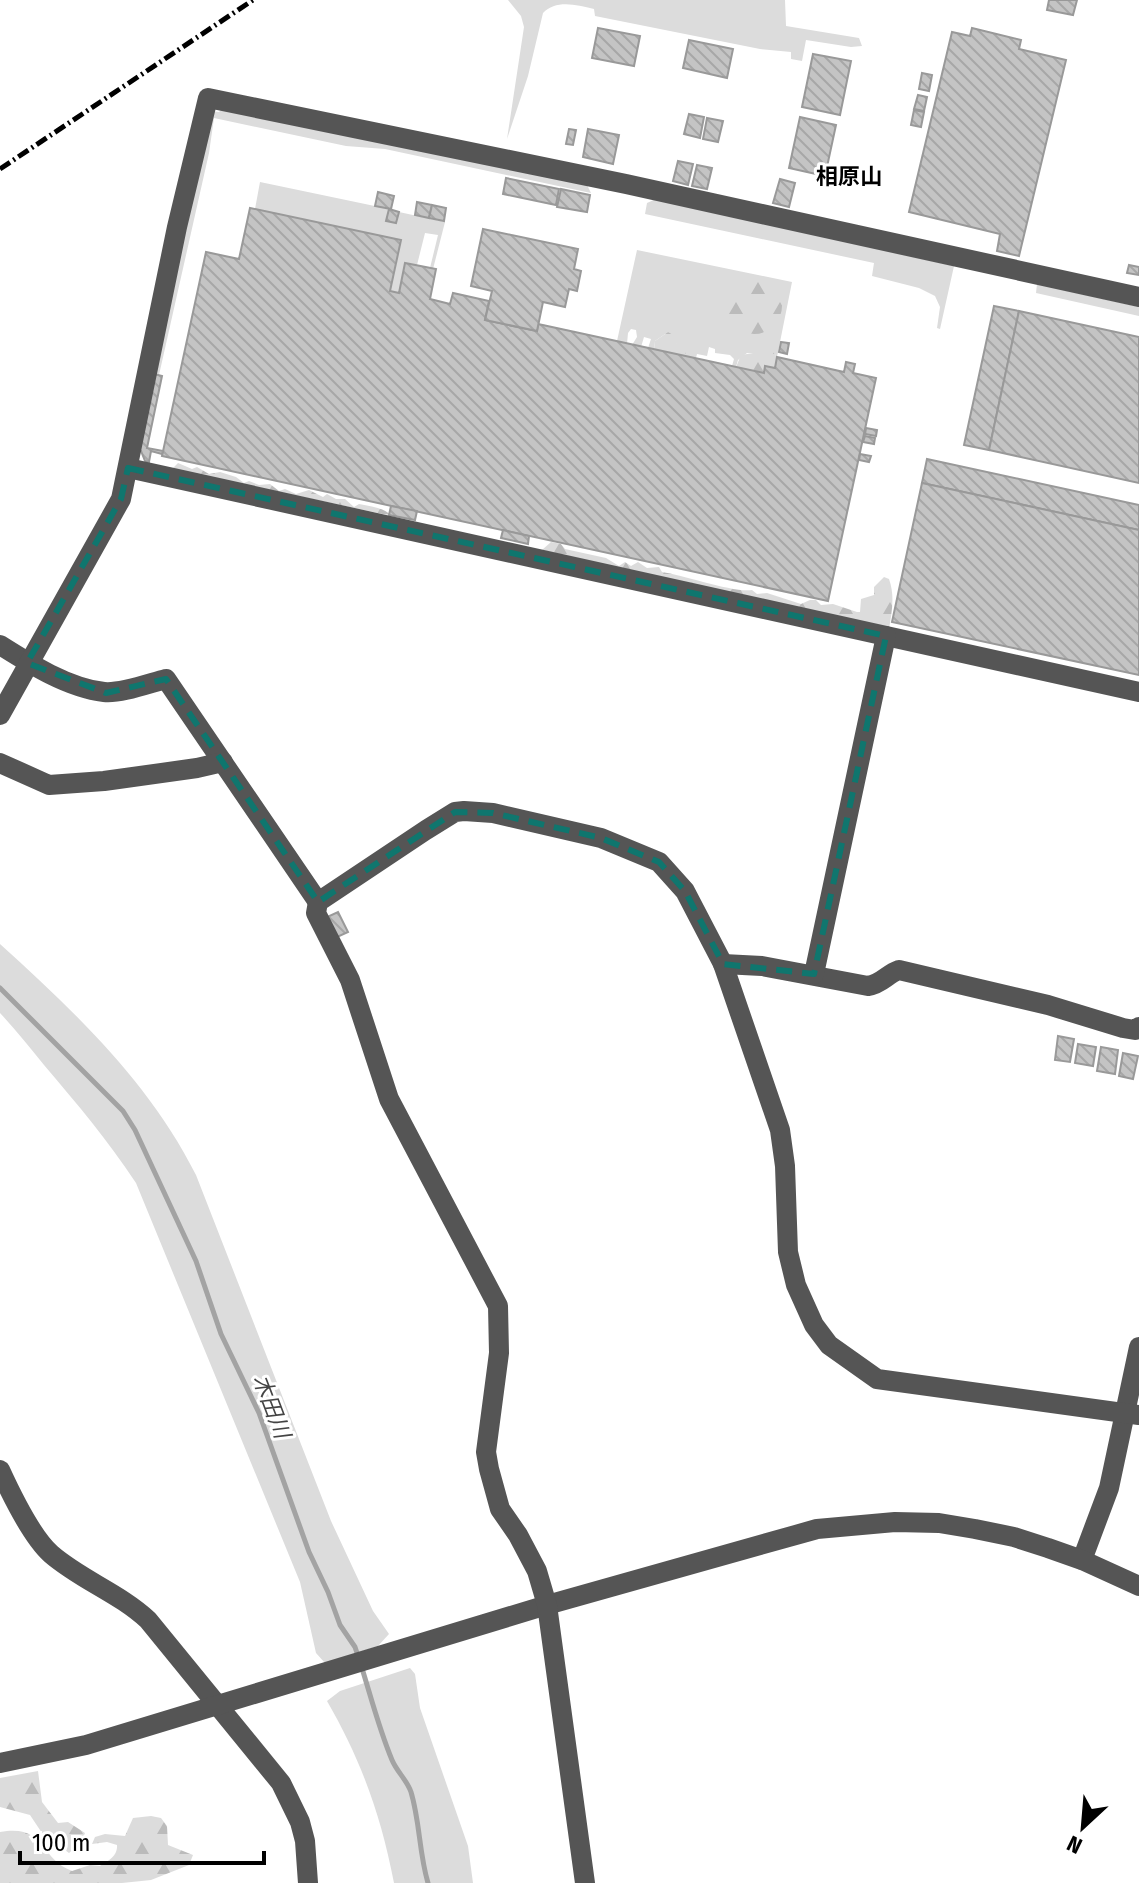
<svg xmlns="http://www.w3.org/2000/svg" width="1139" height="1883" viewBox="0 0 1139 1883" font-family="'Fira Sans Condensed','Noto Sans JP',sans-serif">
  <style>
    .green { fill: #dcdcdc }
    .forest { fill: url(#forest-firs) }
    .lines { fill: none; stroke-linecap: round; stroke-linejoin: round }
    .stream { stroke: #a3a3a3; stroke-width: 5 }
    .building { fill: url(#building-back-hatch); stroke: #999; stroke-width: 2 }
    .minor { stroke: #555; stroke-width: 20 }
    .rail { stroke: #000; stroke-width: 5; stroke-dasharray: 12 4 2 4; stroke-linecap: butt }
    .marked { fill: none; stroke: #0f766e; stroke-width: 6; stroke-dasharray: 16 10; stroke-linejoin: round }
    .labels { text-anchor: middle; stroke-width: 6; stroke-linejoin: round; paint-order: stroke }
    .neighbourhood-label { font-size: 22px; font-weight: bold; fill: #000; stroke: #fff }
    .water-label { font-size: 22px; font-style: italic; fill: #444; stroke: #fff }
  </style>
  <defs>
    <pattern id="forest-firs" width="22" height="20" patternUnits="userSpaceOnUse" patternTransform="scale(2)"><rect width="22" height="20" fill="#dcdcdc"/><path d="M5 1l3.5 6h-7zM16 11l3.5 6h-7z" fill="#bbb"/></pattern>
    <pattern id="building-back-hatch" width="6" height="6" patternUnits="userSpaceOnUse" patternTransform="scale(2)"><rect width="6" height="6" fill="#c4c4c4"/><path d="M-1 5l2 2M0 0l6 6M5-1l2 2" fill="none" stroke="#a7a7a7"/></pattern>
  </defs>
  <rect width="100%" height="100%" fill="#fff"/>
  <!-- green -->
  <g class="green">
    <path d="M 508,0 L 785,0 L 786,26 L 859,38 L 862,46 L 851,47 L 806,40 L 802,61 L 791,59 L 791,52 L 760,49 L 595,16 L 594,9 C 575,4 555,0 543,13 L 528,76 L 507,139 L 524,27 L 521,16 Z"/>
    <polygon points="223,108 587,185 591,193 385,149 346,146 214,118 209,153 159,375 152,374 211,111 219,112"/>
    <polygon points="260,182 389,209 386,221 396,223 399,212 445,222 433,269 430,268 438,235 425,233 417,265 405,263 399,293 390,291 400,240 255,209"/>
    <polygon points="656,199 954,266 940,329 937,328 940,307 935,296 919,288 872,276 874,263 645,214 647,203"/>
    <polygon points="637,250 792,282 777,357 774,353 747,353 738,360 736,367 732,366 734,359 730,355 715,353 715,349 709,347 707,356 697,354 696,358 685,356 668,332 655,341 654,350 648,348 651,339 644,337 641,347 632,345 637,337 636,330 631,329 628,333 627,344 617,341"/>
    <polygon points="1037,284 1139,307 1139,316 1036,293"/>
    <path d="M 0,944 C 77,1014 149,1082 196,1175 L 331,1521 L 373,1611 L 389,1634 L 378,1646 L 325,1663 L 316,1653 L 300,1582 L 136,1183 C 107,1139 78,1105 44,1065 C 30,1048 16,1030 0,1013 Z"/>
    <path d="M 410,1668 L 415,1674 L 420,1708 L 468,1846 L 473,1883 L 394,1883 C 381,1815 361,1760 327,1701 L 340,1691 Z"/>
  </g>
  <!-- forest -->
  <g class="forest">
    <circle cx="754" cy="306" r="28"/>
    <polygon points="668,332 673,335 677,344 687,347 685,356 654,350 655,341"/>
    <polygon points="764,348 771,349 777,357 775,368 766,366 764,373 736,367 741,355 759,352"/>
    <path d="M 178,463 L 192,469 L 197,467 L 209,474 L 220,472 L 236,477 L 244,483 L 249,481 L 259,485 L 270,484 L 279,491 L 285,489 L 296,494 L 309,490 L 323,497 L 327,494 L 336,499 L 345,499 L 354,507 L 359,504 C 372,507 383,507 392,516 L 172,469 Z"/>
    <path d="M 551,542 L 561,544 L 565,549 L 606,558 L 619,566 L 625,562 L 631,566 L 638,562 L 647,568 L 659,567 L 662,572 C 683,575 734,593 752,590 L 757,594 L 767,593 L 801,604 L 810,600 L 816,600 L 821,605 L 833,604 L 857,612 L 860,612 L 861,599 L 874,595 L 874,587 L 884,577 L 889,579 C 895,596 892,611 889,629 L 542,550 Z"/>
    <polygon points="38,1771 42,1802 58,1823 68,1822 85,1833 81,1843 69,1853 42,1833 30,1815 0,1807 0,1778"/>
    <path d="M 151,1816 L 161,1818 L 167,1826 L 168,1845 L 193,1855 L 189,1865 L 151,1880 L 122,1883 L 0,1883 L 0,1832 C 47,1824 38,1858 72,1871 L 90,1865 L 100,1866 C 108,1861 118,1856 117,1845 L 107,1842 L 92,1844 L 95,1837 L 105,1834 L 125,1836 L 133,1818 Z"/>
  </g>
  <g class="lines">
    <!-- stream -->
    <g class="stream">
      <polyline points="0,988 123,1111 135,1130 196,1261 221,1334 259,1413 309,1552 328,1592 340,1625 355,1647 358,1656"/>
      <path d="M 361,1665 C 371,1697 379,1729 392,1760 C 397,1772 407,1780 411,1792 C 420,1822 419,1853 428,1883"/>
    </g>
  </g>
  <!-- building -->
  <g class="building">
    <polygon points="1049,0 1077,0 1073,15 1047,10"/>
    <polygon points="598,28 640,36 634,66 592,58"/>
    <polygon points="972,28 1021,40 1019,49 1066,60 1019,256 997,251 1000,234 909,212 952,32 970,36"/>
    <polygon points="689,40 733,49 727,78 683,68"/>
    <polygon points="813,54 851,61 840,115 802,107"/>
    <polygon points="922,73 932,75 929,91 919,89"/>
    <polygon points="918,95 927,97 924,111 914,109"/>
    <polygon points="914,110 924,112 921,127 911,125"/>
    <polygon points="689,114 704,117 700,138 684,134"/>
    <polygon points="800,117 836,125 825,176 789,168"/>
    <polygon points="707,118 723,121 718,142 703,139"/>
    <polygon points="569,129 576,130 573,145 566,144"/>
    <polygon points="588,129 619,135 613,164 583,157"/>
    <polygon points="678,161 693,164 688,185 673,181"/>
    <polygon points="697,165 712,168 707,189 692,186"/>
    <polygon points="506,178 559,189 556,205 503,194"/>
    <polygon points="780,179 795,183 789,207 773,203"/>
    <polygon points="561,189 590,195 587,212 557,207"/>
    <polygon points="378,192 394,196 391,209 375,206"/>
    <polygon points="417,202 432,205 429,218 415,215"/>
    <polygon points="432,205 446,208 444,221 429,218"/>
    <polygon points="250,208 401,240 390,291 399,293 405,263 436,269 430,299 450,304 453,293 489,301 485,320 537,331 538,324 764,373 765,366 775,368 777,357 844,372 846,362 855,364 853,373 876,378 828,601 162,456 206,252 239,259"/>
    <polygon points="389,209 399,212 396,223 386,221"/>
    <polygon points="483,229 578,249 574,269 581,271 577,291 569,289 565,307 543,302 537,331 485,320 492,291 471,286"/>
    <polygon points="1129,265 1139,267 1139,275 1127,273"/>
    <polygon points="994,306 1019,311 989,450 964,445"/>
    <polygon points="1019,311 1139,337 1139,483 989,450"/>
    <polygon points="781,342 789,343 787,354 779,352"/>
    <polygon points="154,374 162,376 147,448 163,451 162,454 151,451 149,462 145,461 141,451 137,451"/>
    <polygon points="866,428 877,430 876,436 865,434"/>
    <polygon points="865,436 875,438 874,444 863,442"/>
    <polygon points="860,454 871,456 869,462 859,460"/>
    <polygon points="927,459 1139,505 1139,530 922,483"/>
    <polygon points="922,483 1139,530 1139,675 892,622"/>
    <polygon points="391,506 417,511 415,520 389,515"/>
    <polygon points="503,530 529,536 528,544 501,538"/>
    <polygon points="338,912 348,932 335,938 325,918"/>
    <polygon points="1058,1036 1074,1039 1070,1062 1055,1060"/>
    <polygon points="1078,1044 1096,1047 1093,1066 1075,1063"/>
    <polygon points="1101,1047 1118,1050 1115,1074 1097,1071"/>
    <polygon points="1123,1053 1138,1056 1133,1079 1119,1076"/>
  </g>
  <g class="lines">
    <!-- minor -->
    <g class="minor">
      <polyline points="128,468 1139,692"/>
      <path d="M 0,645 C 30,664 68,688 104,692 C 120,694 150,683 166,679 L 318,902"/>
      <polyline points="0,715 121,499 177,227 208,98 626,184 1139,297"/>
      <polyline points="0,763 49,785 104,781 197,768 223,762"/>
      <path d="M 723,964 L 762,966 L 868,986 C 882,984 887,974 899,970 L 1048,1005 L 1123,1028 L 1135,1030 L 1139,1027"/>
      <polyline points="814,974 886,636"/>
      <path d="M 0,1470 C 11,1494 32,1537 51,1554 C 81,1580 119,1593 148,1620 L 281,1783 L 300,1822 L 305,1841 L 308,1883"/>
      <polyline points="1082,1560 1109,1488 1139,1347"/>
      <polyline points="0,1763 86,1745 547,1605 817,1529 895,1522 939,1523 975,1529 1014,1537 1048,1548 1082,1560 1139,1586"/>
      <polyline points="585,1883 547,1605 537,1571 518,1535 500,1509 489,1469 486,1452 499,1353 498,1306 389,1099 350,980 316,913 318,902 426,830 455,812 464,811 493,813 601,838 659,862 685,891 723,964 780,1130 785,1166 788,1252 796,1285 814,1325 829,1345 877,1379 1139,1415"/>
    </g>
    <!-- rail -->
    <polyline class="rail" points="0,169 253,0"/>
  </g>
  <!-- marked area -->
  <path class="marked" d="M 128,468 L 886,636 L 814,974 L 723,964 L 685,891 L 659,862 L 601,838 L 493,813 L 455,812 L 318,902 L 166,679 L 106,693 L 27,663 L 121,499 Z"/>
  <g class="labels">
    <!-- neighbourhood labels -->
    <g class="neighbourhood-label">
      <text x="849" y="184">相原山</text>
    </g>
    <!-- water labels -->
    <g class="water-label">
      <text transform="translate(272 1406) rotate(69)" y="8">木田川</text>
    </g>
  </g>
  <!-- north arrow -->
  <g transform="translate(1083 1827) rotate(206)" stroke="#ffffff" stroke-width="6" paint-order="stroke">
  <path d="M0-6L14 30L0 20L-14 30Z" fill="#000000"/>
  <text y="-12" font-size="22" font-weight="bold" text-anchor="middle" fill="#000000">N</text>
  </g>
  <!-- scale -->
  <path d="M20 1851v12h244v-12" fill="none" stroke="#000000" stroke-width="4"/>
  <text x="32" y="1851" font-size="24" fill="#000000" stroke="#ffffff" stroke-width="6" paint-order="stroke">100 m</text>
</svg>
